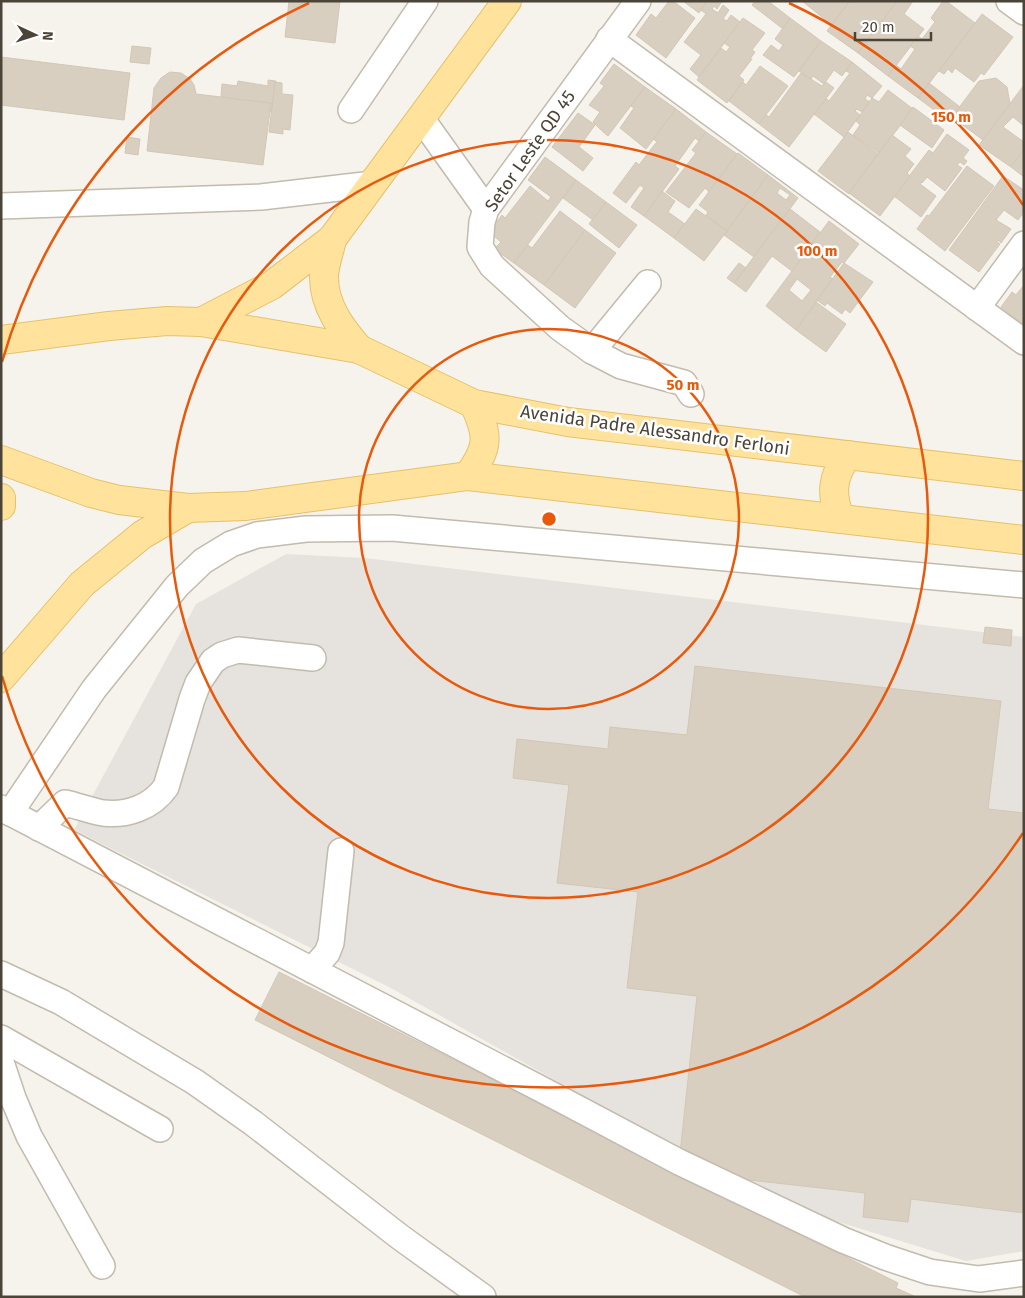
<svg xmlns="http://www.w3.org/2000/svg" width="1025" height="1298" viewBox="0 0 1025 1298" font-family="'Fira Sans',sans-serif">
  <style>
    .industrial { fill: #e6e2dd }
    .building { fill: #d8cfc1; stroke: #d3c7b4; fill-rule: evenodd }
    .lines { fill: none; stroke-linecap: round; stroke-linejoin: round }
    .minor-casing { stroke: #c2bbae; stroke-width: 28 }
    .major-casing { stroke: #e6c16a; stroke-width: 30 }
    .minor { stroke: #fff; stroke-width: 25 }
    .major { stroke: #ffe39c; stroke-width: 28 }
    .ring { fill: none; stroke: #e8590c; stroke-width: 2.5 }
    .labels { text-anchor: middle; stroke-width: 5; stroke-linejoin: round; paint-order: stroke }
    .street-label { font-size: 18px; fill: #4b4439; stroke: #fff }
    .centre { fill: #e8590c; stroke: #fff; stroke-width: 2.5 }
    .ring-label { font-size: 15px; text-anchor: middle; font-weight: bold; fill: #e8590c; stroke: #fff; stroke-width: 5; stroke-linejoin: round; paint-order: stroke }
  </style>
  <rect width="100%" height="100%" fill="#f6f3ec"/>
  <!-- industrial -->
  <polygon class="industrial" points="286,554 365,558 1024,637 1024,1251 966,1261 773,1202 389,987 74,830 196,604"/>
  <!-- building -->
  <g class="building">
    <polygon points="289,1 340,1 335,43 285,37"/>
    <polygon points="669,1 673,1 695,18 666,58 636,35 651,14 656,18"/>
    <polygon points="683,1 707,1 699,13"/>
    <polygon points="707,1 722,1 717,9 714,6 712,9 718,13 723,5 729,10 723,19 727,21 731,15 740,22 699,77 690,69 701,55 684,42 706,14 701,10"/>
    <polygon points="755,1 768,1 790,18 783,29 752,5"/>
    <polygon points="802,1 850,1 832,25"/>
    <polygon points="850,1 897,1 858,53 827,31"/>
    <polygon points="897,1 913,1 904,14 924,29 888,76 858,53"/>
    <polygon points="943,1 946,1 975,23 918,98 888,76 896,65 901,69 915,49 910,46 918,36 922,39 935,22 931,18"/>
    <polygon points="982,14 1013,37 984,75 981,73 974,82 955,68 952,73 948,69 944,74 939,71"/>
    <polygon points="743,18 765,33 752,50 755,52 750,59 752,59 739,76 744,80 727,103 697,80 721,48 726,52 730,47 724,43"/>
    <polygon points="790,18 821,41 794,77 763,55 771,45 779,51 783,45 775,39"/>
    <polygon points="821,41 852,62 842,76 834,70 824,84 813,76 811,79 799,71"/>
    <polygon points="132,46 151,48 149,64 130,62"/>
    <polygon points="1,57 130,73 124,120 1,105"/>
    <polygon points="852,62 882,86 872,98 867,95 865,99 870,102 862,112 857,109 855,111 860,115 844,137 814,114 826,98 829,101 850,73 846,71"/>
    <polygon points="614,64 645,87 608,136 602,131 603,129 601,130 593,122 600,112 589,105 604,86 600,83"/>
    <polygon points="760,66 788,86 759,124 729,101 743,82 746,85"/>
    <polygon points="170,72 181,73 190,79 194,85 196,94 271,103 263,165 147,151 154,88 161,78"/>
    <polygon points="801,73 822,86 826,82 834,88 789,147 759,124 766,115 769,117"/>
    <polygon points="996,78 1007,87 1010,104 983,140 952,117 979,81"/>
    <polygon points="268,80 276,81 272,112 269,112 271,103 221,97 222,84 237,86 238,81 268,86"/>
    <polygon points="275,82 282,83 282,94 293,95 290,130 283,129 283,134 269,132"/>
    <polygon points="929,83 960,107 949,121 918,98"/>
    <polygon points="1024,85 1024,126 1013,117 1003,127 1024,142 1024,149 1011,167 979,145"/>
    <polygon points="645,87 676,109 646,149 620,128 634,108 631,106"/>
    <polygon points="888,90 913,109 879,153 853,135 860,125 856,121 872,98 879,102"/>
    <polygon points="913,107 944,130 932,148 900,125"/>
    <polygon points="676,109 706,132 699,141 695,138 675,166 679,169 644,216 631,207 644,188 640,185 626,203 613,193 636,162 639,165 655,144 657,142 653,139"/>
    <polygon points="578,113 595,125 579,147 593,158 583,171 552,147"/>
    <polygon points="706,132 737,154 709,192 705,188 689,208 666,192 696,153 692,150"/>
    <polygon points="848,132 878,154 849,194 818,171"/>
    <polygon points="947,134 969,150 963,158 967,161 964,165 960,162 957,165 962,168 945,191 927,177 922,183 921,182 920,184 936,196 921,217 894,196 929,150 933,153"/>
    <polygon points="892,135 911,149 905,156 914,164 907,173 910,176 880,216 849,193"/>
    <polygon points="127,137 140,139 138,155 125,153"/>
    <polygon points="1024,149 1024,177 1011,167"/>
    <polygon points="738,153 768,175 727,231 706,215 708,212 699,205"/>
    <polygon points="545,157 576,180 514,263 494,249 501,242 489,232 502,215 505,218 530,186 548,201 551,197 528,180"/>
    <polygon points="967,166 994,186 945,251 917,229 927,215 929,216"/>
    <path d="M 768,175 L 798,198 L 754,257 L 724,235 ZM 780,188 L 790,195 L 786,200 L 777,193 Z"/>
    <polygon points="1003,176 1024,190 1024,212 1018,220 1004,210 996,220 1011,229 1001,243 998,240 997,242 1000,244 979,272 949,250"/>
    <polygon points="576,180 606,202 593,220 563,198"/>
    <polygon points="662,191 675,201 668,212 685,224 674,238 644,216"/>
    <polygon points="606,202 637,225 619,248 589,224"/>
    <polygon points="696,209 727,231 704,261 674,238"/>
    <polygon points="790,209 820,232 792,271 772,256 746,292 734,283"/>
    <polygon points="560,211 585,230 544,285 514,263 528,245 532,248"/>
    <path d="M 829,221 L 859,244 L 844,263 L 842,262 L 830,277 L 833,279 L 796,330 L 766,306 ZM 797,279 L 811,290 L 802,301 L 789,290 Z"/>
    <polygon points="585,230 616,253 575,308 544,285"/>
    <polygon points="739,263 746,268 734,283 727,278"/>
    <polygon points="844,263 873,282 850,313 845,309 842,314 827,303 825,306 817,300"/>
    <polygon points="1024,285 1024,325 1001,307 1012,292 1016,295"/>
    <polygon points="816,302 846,324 826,352 796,330"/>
    <polygon points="985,627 1012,630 1011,646 983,643"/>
    <polygon points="695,666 1001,701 988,809 1024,813 1024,1213 911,1199 908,1222 863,1217 865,1193 678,1172 697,996 627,988 638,892 557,883 569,785 513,778 517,739 608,749 610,727 687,735"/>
    <polygon points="279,972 898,1283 896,1288 916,1297 805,1297 255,1020"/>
  </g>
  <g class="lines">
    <defs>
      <g id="minor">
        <polyline points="638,1 486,209 482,222 480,247 492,266 560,328 592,351 621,366 684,383 691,394"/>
        <polyline points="1009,1 1024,12"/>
        <polyline points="609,39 1024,342"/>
        <polyline points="351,110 425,1"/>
        <polyline points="421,118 486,209"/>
        <polyline points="1,206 261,197 373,184"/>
        <polyline points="977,308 1024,244"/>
        <polyline points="592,351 648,283"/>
        <polyline points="1,808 562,1100 679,1162 843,1240 885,1257 930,1272 979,1279 1024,1273"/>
        <polyline points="10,813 94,689 177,586 203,561 231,544 257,535 306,529 392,528 1024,585"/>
        <path d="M 39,828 L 65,803 C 78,806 91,811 103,813 C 127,816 152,807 166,787 L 192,699 L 198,683 L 213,661 L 222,655 L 238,650 L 313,658"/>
        <polyline points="312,970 327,953 331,943 341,851"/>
        <polyline points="1,974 61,1002 195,1082 253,1123 400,1237 483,1297"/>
        <polyline points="1,1038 160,1129"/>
        <polyline points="1,1062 13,1098 29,1136 102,1266"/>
      </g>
      <g id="major">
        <path d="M 332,239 C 330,251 324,265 324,277 C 324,306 341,328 359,349"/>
        <polyline points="201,322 272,285 332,239 507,1"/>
        <polyline points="1,340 109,326 167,321 201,322 359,349 474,404 568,422 1024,476"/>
        <polyline points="1,460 91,493 119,500 188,508 246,506 468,476 1024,540"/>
        <path d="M 468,476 C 489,447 489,436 474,404"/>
        <polyline points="1,498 1,506"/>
        <path d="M 841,519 C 830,495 832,476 848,455"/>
        <polyline points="1,678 82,584 142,535 188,508"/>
      </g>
    </defs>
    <!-- minor casing -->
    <use href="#minor" class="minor-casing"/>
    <!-- major casing -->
    <use href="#major" class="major-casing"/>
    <!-- minor -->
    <use href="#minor" class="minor"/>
    <!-- major -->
    <use href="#major" class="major"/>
  </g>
  <!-- distance rings -->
  <g class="ring">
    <circle cx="549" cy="519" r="190"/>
    <circle cx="549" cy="519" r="379"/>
    <path d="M1023 833A569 569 0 0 1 2 676M2 362A569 569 0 0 1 309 3M789 3A569 569 0 0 1 1023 205"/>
  </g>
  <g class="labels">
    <!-- street labels -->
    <g class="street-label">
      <text transform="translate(530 151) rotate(-55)" y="6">Setor Leste QD 45</text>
      <text transform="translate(655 430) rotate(8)" y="6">Avenida Padre Alessandro Ferloni</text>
    </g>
  </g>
  <circle cx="549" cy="519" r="8" class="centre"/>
  <g class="ring-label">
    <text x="951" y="122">150 m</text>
    <text x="817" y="256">100 m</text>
    <text x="683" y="390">50 m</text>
  </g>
  <!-- border -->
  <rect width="1025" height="1298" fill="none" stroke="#4b4439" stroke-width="5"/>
  <!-- north arrow -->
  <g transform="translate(35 35) rotate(94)" stroke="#ffffff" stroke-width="4" paint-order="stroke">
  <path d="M0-4L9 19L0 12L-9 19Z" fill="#4b4439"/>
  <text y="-8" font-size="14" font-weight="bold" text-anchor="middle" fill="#4b4439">N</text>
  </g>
  <!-- scale -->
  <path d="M855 32v8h76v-8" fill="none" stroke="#4b4439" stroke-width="2.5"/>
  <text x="862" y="32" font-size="15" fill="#4b4439" stroke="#ffffff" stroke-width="4" paint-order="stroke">20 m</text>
</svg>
